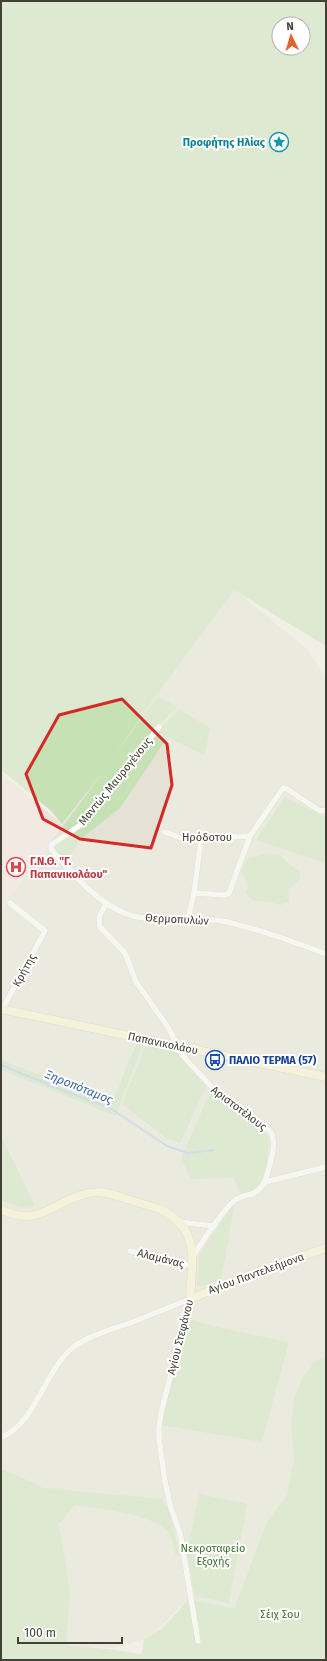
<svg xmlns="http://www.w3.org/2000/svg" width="327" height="1661" viewBox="0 0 327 1661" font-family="'Fira Sans',sans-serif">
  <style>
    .residential { fill: #e5e2d5 }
    .medical { fill: #f1e1db }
    .green { fill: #c6e1b4; fill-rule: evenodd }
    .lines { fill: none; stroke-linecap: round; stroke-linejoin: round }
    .stream { stroke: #a9c5e8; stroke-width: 2 }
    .street-casing { stroke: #bcb8aa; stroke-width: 6 }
    .secondary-casing { stroke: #ccc69b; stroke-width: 9 }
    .street { stroke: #fff; stroke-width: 5.5 }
    .secondary { stroke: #f8f4ca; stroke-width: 8 }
    .marked { fill: none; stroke: #d62828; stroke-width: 3; stroke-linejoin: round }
    .labels { text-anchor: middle; stroke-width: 4; stroke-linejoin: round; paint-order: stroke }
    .culture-label { font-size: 11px; font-weight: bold; fill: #0d838f; stroke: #fff; text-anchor: end }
    .street-label { font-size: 11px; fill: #444037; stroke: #fff }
    .health-label { font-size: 11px; font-weight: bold; fill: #be3a42; stroke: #fff; text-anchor: start }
    .transit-label { font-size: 11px; font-weight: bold; fill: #164399; stroke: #fff; text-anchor: start }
    .park-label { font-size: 11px; fill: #3f6f30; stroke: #fff }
    .water-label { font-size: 12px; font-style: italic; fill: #3c68a3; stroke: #fff }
  </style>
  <rect width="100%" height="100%" fill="#f1f0e7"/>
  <!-- residential -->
  <polygon class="residential" points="234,589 307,649 326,679 326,1355 313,1363 303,1377 291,1427 294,1460 287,1496 267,1522 234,1608 188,1599 151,1637 115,1648 66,1646 65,1639 1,1470 1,909"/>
  <!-- medical -->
  <polygon class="medical" points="1,773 62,824 1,909"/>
  <!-- green -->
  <g class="green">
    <path d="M 1,1 L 326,1 L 326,646 L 234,590 L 156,696 L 111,760 L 158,696 L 177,707 L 155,729 L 81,823 L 56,839 L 54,839 L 108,765 L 62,824 L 50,810 L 1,770 ZM 279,24 L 303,24 L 303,48 L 279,48 Z"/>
    <polygon points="179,709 210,728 205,755 168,738 158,732"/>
    <polygon points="155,735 165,741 120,808 81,839 65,863 53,847 84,826"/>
    <polygon points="285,797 326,817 326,863 256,840"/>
    <polygon points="264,854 281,856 289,864 300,872 300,879 288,890 289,901 281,905 269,902 252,900 246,893 249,884 241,873 247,859"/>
    <polygon points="137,1042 144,1043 122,1098 116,1116 1,1070 1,1060 112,1103"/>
    <polygon points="146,1045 176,1051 206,1086 180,1143 166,1138 122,1104"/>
    <path d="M 210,1093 L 269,1137 C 268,1151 267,1183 253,1190 C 250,1192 245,1193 241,1194 L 233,1178 L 191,1179 L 181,1158 Z"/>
    <path d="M 1,1136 L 3,1140 L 35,1206 C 24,1211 12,1204 1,1200 Z"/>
    <polygon points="235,1201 221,1280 199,1287 197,1286 199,1256"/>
    <polygon points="185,1318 225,1329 289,1342 262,1442 161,1425"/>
    <path d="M 326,1355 L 326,1660 L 1,1660 L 1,1470 L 19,1476 L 43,1488 L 162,1499 L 169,1510 L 180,1556 L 175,1555 C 173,1548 172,1536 167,1531 C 149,1513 100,1509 75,1505 L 59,1524 L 70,1591 L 66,1645 L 108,1649 L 142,1654 L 144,1639 C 159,1634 178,1612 188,1599 L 234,1608 L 267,1522 L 287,1495 L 294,1460 L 291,1427 L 294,1398 L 303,1377 L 313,1363 Z"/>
    <polygon points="199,1494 247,1504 229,1603 195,1596 187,1554"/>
  </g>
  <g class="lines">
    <!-- stream -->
    <polyline class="stream" points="1,1065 59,1089 110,1108 167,1146 188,1153 213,1150"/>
    <defs>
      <g id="street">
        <path d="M 159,727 L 82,824 L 51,845 L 51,849 C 73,874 102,910 137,917 C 165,922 194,917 222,921 C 230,922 238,925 246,927 C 273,934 299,944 326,954"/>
        <polyline points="165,832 184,839 250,836"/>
        <polyline points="194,893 225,895 229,893 250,836 283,788 287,789 320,811 326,810"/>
        <path d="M 106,904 L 99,917 L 100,927 L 125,953 L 136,982 L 168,1027 L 182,1055 L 219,1095 L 270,1131 C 279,1142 268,1169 265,1182 C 254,1200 246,1191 234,1201 C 219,1214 205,1239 193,1256"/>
        <polyline points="188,919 194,893 201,839"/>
        <polyline points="2,1010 45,931 10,903"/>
        <polyline points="265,1182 326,1167"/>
        <polyline points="179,1222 214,1226"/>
        <polyline points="130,1251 192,1266"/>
        <polyline points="190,1299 161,1413 159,1427 159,1439 165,1482 171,1508 180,1533 182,1544 198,1641"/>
        <path d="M 1,1437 C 34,1426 45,1371 72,1348 C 89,1335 110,1330 130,1323 C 150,1315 170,1307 190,1299"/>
      </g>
      <g id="secondary">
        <polyline points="1,1009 326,1077"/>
        <path d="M 1,1210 C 42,1228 53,1200 89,1193 C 104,1190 120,1197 133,1201 C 142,1204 151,1206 160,1209 C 201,1228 192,1262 190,1299 L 264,1269 L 326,1248"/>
      </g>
    </defs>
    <!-- street casing -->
    <use href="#street" class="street-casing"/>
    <!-- secondary casing -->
    <use href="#secondary" class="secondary-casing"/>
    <!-- street -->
    <use href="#street" class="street"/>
    <!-- secondary -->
    <use href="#secondary" class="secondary"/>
  </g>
  <!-- marked area -->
  <path d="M0 0H327V1661H0ZM 122,699 L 167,744 L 172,785 L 151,848 L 80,839 L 43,819 L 26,774 L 59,715 Z" fill="#f1f0e7" fill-opacity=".55" fill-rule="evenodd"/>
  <path class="marked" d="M 122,699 L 167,744 L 172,785 L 151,848 L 80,839 L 43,819 L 26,774 L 59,715 Z"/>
  <!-- icons -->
  <defs>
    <symbol id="sight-ring" viewBox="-11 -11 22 22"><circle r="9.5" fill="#fff" stroke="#0f9aa8" stroke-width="1.5"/><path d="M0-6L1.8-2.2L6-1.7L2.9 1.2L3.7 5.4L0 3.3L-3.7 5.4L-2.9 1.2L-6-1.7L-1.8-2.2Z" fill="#0f9aa8"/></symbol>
    <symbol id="hospital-ring" viewBox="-11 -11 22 22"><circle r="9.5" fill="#fff" stroke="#e0444e" stroke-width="1.5"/><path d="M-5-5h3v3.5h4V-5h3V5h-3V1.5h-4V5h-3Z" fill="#e0444e"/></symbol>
    <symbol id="bus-ring" viewBox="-11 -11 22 22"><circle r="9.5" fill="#fff" stroke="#1a4fb4" stroke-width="1.5"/><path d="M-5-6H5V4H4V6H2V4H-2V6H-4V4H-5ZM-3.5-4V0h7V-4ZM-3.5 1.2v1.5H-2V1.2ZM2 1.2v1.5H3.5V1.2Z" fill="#1a4fb4"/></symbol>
  </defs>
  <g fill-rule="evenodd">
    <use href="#sight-ring" x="268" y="131" width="22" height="22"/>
    <use href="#hospital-ring" x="5" y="856" width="22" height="22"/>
    <use href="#bus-ring" x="204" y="1049" width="22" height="22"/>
  </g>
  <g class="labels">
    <!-- culture labels -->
    <g class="culture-label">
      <text x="265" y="146">Προφήτης Ηλίας</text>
    </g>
    <!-- street labels -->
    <g class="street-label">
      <text transform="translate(115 781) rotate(-51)" y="4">Μαντώς Μαυρογένους</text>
      <text x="207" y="841">Ηρόδοτου</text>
      <text transform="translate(177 919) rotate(3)" y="4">Θερμοπυλών</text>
      <text transform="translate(24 970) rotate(-61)" y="4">Κρήτης</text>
      <text transform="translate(163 1043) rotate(12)" y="4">Παπανικολάου</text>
      <text transform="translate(239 1108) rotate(37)" y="4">Αριστοτέλους</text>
      <text transform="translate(161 1258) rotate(14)" y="4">Αλαμάνας</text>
      <text transform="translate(256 1273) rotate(-20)" y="4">Αγίου Παντελεήμονα</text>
      <text transform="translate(180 1337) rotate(-76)" y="4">Αγίου Στεφάνου</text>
    </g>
    <!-- health labels -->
    <g class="health-label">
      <text x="30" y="865">Γ.Ν.Θ. "Γ.<tspan x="30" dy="13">Παπανικολάου"</tspan></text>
    </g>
    <!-- transit labels -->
    <g class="transit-label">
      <text x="229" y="1064">ΠΑΛΙΟ ΤΕΡΜΑ (57)</text>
    </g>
    <!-- park labels -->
    <g class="park-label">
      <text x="213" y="1552">Νεκροταφείο<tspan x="213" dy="13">Εξοχής</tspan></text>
      <text x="280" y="1618">Σέιχ Σου</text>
    </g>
    <!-- water labels -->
    <g class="water-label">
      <text transform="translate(79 1087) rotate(22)" y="4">Ξηροπόταμος</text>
    </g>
  </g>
  <!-- border -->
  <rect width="327" height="1661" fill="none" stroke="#444037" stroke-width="4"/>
  <!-- north arrow -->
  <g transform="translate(291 36) rotate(355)"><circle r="19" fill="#ffffff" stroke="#b4b3af"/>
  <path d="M0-3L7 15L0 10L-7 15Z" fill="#e2632d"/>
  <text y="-6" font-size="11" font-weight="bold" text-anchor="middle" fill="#444037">N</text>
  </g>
  <!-- scale -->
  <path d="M18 1637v6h104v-6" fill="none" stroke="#444037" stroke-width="2"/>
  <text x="24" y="1637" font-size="12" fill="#444037" stroke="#ffffff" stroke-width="3" paint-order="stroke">100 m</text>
</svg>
